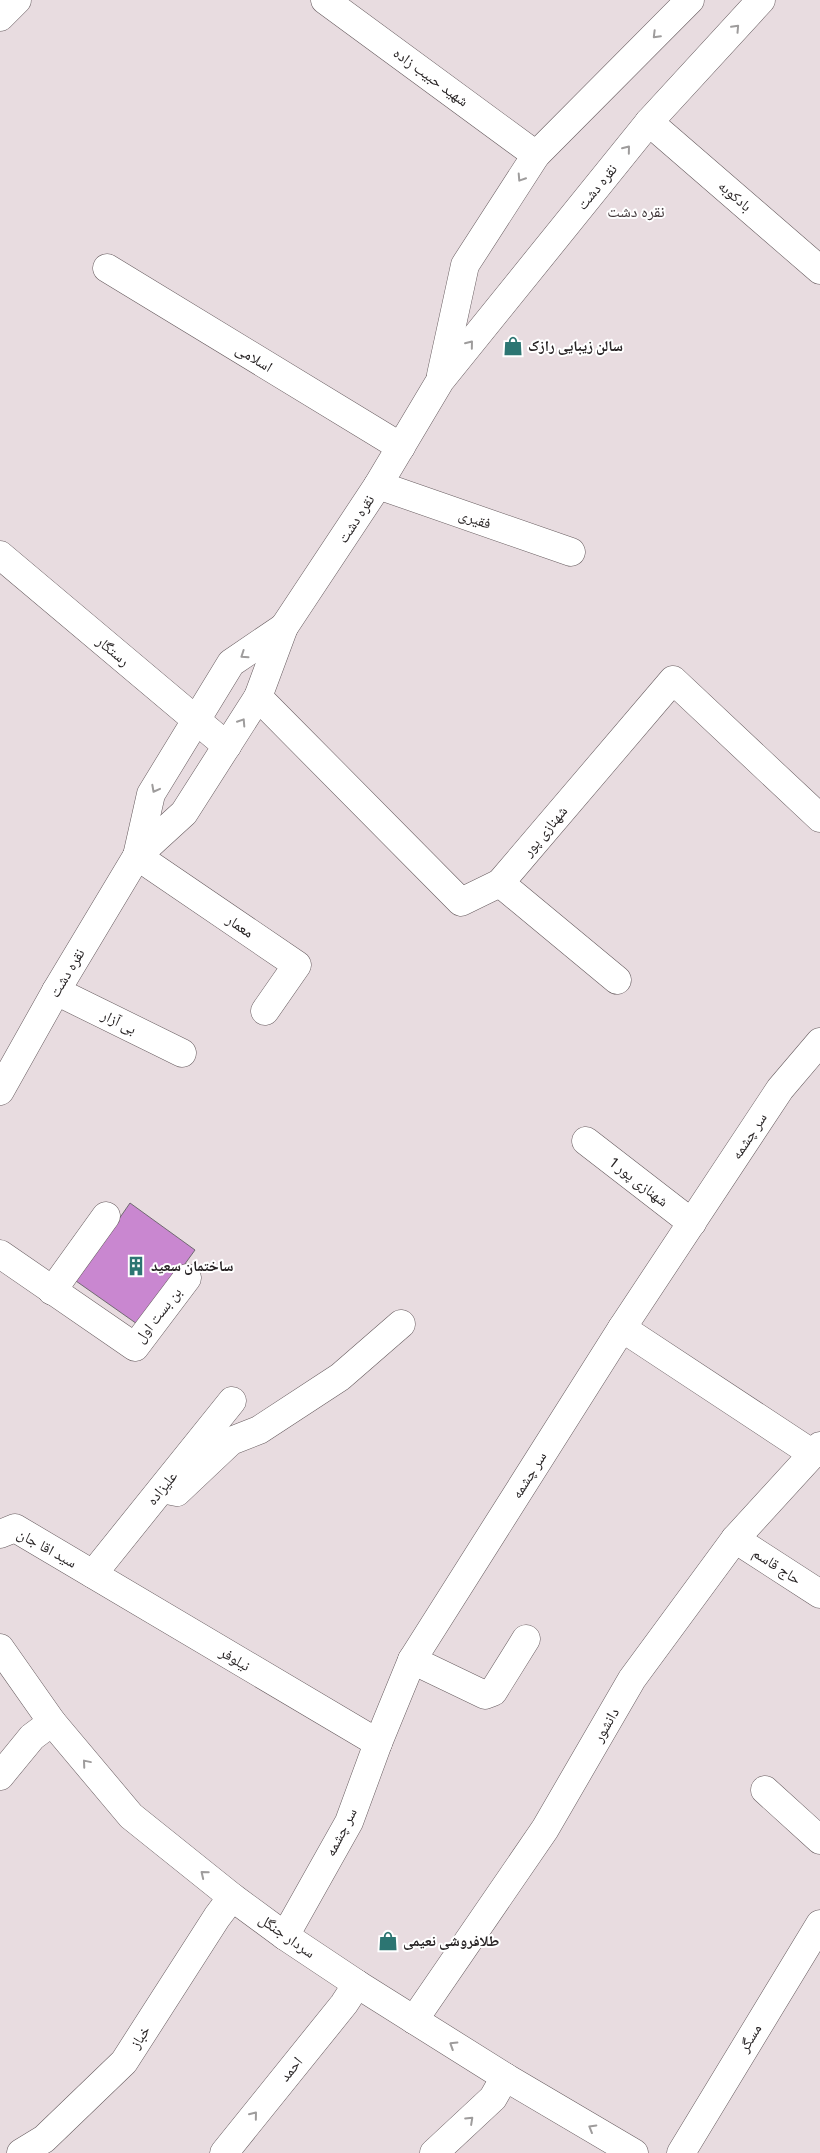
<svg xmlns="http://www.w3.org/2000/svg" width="820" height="2153" viewBox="0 0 820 2153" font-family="'Fira Sans Condensed','Noto Naskh Arabic',sans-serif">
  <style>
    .building { fill: #c987d0; stroke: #706a71 }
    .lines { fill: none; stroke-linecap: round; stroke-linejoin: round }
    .minor-casing { stroke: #675c5f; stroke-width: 29 }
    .major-casing { stroke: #675c5f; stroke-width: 29 }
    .minor { stroke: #fff; stroke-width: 28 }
    .major { stroke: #fff; stroke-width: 28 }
    .oneway { stroke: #9e9c9c }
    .labels { text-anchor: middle; stroke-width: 4; stroke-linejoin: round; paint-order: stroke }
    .street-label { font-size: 15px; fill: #272324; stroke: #fff }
    .poi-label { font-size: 15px; font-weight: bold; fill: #272324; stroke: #fff; text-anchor: start }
    .neighbourhood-label { font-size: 16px; fill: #3e3437; stroke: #fff }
  </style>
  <rect width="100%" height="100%" fill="#e8dce0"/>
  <!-- building -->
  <polygon class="building" points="130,1203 195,1250 140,1326 76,1281"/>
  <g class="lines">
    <defs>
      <g id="minor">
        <polyline points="325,0 536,155"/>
        <polyline points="0,17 17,0"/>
        <polyline points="649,122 820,270"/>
        <polyline points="107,268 401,447"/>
        <polyline points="441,375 465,265 536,155 690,0"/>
        <polyline points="378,485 571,552"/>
        <polyline points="0,555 227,746"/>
        <polyline points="258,697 461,902 500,883 673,680 820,818"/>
        <polyline points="137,856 151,794 231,663 284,627"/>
        <polyline points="137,856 297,965 265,1011"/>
        <polyline points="500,883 617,980"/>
        <polyline points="56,991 182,1053"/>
        <polyline points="0,1091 56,991 137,856 184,813 258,697 284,627 378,485 440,381 649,122 761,0"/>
        <polyline points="586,1141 692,1223"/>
        <polyline points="0,1254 135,1347 187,1278"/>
        <polyline points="52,1291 106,1216"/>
        <polyline points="622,1328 813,1454"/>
        <polyline points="162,1489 177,1492 231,1441 259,1430 340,1377 401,1324"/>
        <polyline points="0,1534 15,1528 378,1743"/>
        <polyline points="735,1539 820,1594"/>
        <polyline points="93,1574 232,1401"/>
        <polyline points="412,1660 485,1695 493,1692 526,1639"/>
        <polyline points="0,1776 32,1737 52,1722"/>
        <polyline points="765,1790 820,1840"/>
        <polyline points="285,1936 349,1822 378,1743 412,1660 622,1328 780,1089 820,1042"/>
        <polyline points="414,2020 545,1829 632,1679 735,1539 820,1446"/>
        <polyline points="21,2153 44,2139 124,2062 217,1917 232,1897"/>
        <polyline points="224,2153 344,2004 357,1984"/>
        <polyline points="434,2153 493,2098 505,2077"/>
        <polyline points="681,2153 820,1924"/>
      </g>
      <polyline id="major" points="0,1648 52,1722 131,1816 232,1897 285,1936 357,1984 505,2077 634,2153"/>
    </defs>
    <!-- minor casing -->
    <use href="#minor" class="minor-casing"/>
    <!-- major casing -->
    <use href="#major" class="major-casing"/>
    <!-- minor -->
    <use href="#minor" class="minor"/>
    <!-- major -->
    <use href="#major" class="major"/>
  </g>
  <!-- one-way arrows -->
  <defs><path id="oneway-chevron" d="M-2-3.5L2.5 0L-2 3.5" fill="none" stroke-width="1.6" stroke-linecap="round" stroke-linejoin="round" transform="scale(1.25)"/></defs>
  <g class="oneway">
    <use href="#oneway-chevron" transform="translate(736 28) rotate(-47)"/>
    <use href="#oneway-chevron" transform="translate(656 35) rotate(135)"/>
    <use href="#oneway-chevron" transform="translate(627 149) rotate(-51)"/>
    <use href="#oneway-chevron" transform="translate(521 178) rotate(123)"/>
    <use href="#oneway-chevron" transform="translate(470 344) rotate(-51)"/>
    <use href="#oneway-chevron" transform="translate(244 655) rotate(146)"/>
    <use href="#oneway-chevron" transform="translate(242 722) rotate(-57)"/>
    <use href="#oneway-chevron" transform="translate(155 789) rotate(118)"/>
    <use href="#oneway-chevron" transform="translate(86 1763) rotate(-130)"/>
    <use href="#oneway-chevron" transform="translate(204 1874) rotate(-141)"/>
    <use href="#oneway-chevron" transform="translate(453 2045) rotate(-148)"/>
    <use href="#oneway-chevron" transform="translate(254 2115) rotate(-51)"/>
    <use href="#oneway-chevron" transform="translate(470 2120) rotate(-43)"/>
    <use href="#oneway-chevron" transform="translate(592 2128) rotate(-150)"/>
  </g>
  <!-- icons -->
  <defs>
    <symbol id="shop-bare" viewBox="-9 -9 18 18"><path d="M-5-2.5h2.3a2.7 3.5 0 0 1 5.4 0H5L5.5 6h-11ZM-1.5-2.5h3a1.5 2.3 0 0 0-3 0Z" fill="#2c7572" stroke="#fff" stroke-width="2.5" paint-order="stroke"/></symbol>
    <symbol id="building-bare" viewBox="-9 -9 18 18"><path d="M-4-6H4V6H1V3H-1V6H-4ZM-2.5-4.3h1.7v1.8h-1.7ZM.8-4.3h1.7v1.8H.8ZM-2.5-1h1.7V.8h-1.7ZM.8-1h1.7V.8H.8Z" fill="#2c7572" stroke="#fff" stroke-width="2.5" paint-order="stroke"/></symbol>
  </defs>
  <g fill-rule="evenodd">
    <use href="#shop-bare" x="499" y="332" width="28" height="28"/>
    <use href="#building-bare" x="122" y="1252" width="28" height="28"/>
    <use href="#shop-bare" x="374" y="1927" width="28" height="28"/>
  </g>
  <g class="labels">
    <!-- street labels -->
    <g class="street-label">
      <text transform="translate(431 77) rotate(36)" y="5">شهید حبیب زاده</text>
      <text transform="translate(597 187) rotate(-51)" y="5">نقره دشت</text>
      <text transform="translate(735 196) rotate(41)" y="5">بادکوبه</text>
      <text transform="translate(254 358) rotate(31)" y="5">اسلامی</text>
      <text transform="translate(356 519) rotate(-57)" y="5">نقره دشت</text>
      <text transform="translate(475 519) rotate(19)" y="5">فقیری</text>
      <text transform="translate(113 651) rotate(40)" y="5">رستگار</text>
      <text transform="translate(545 831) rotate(-50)" y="5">شهنازی پور</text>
      <text transform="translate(240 926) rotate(34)" y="5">معمار</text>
      <text transform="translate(67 973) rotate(-59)" y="5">نقره دشت</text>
      <text transform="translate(119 1022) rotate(26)" y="5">بی آزار</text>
      <text transform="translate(749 1136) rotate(-57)" y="5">سر چشمه</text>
      <text transform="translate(639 1182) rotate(38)" y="5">شهنازی پور 1</text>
      <text transform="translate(158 1315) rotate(-52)" y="5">بن بست اول</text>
      <text transform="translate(529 1475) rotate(-58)" y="5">سر چشمه</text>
      <text transform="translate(162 1488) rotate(-51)" y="5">علیزاده</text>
      <text transform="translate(47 1548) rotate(29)" y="5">سید اقا جان</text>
      <text transform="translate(777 1566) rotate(33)" y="5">حاج قاسم</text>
      <text transform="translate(235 1659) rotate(31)" y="5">نیلوفر</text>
      <text transform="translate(606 1725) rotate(-60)" y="5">دانشور</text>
      <text transform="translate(341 1832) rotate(-63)" y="5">سر چشمه</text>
      <text transform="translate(287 1936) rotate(35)" y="5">سردار جنگل</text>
      <text transform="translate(140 2037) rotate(-57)" y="5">خباز</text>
      <text transform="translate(750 2038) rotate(-59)" y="5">مسگر</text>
      <text transform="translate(291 2069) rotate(-51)" y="5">احمد</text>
    </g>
    <!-- poi labels -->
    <g class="poi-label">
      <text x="528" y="351">سالن زیبایی رازک</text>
      <text x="151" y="1271">ساختمان سعید</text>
      <text x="403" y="1946">طلافروشی نعیمی</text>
    </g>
    <!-- neighbourhood labels -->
    <g class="neighbourhood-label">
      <text x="636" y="217">نقره دشت</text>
    </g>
  </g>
</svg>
